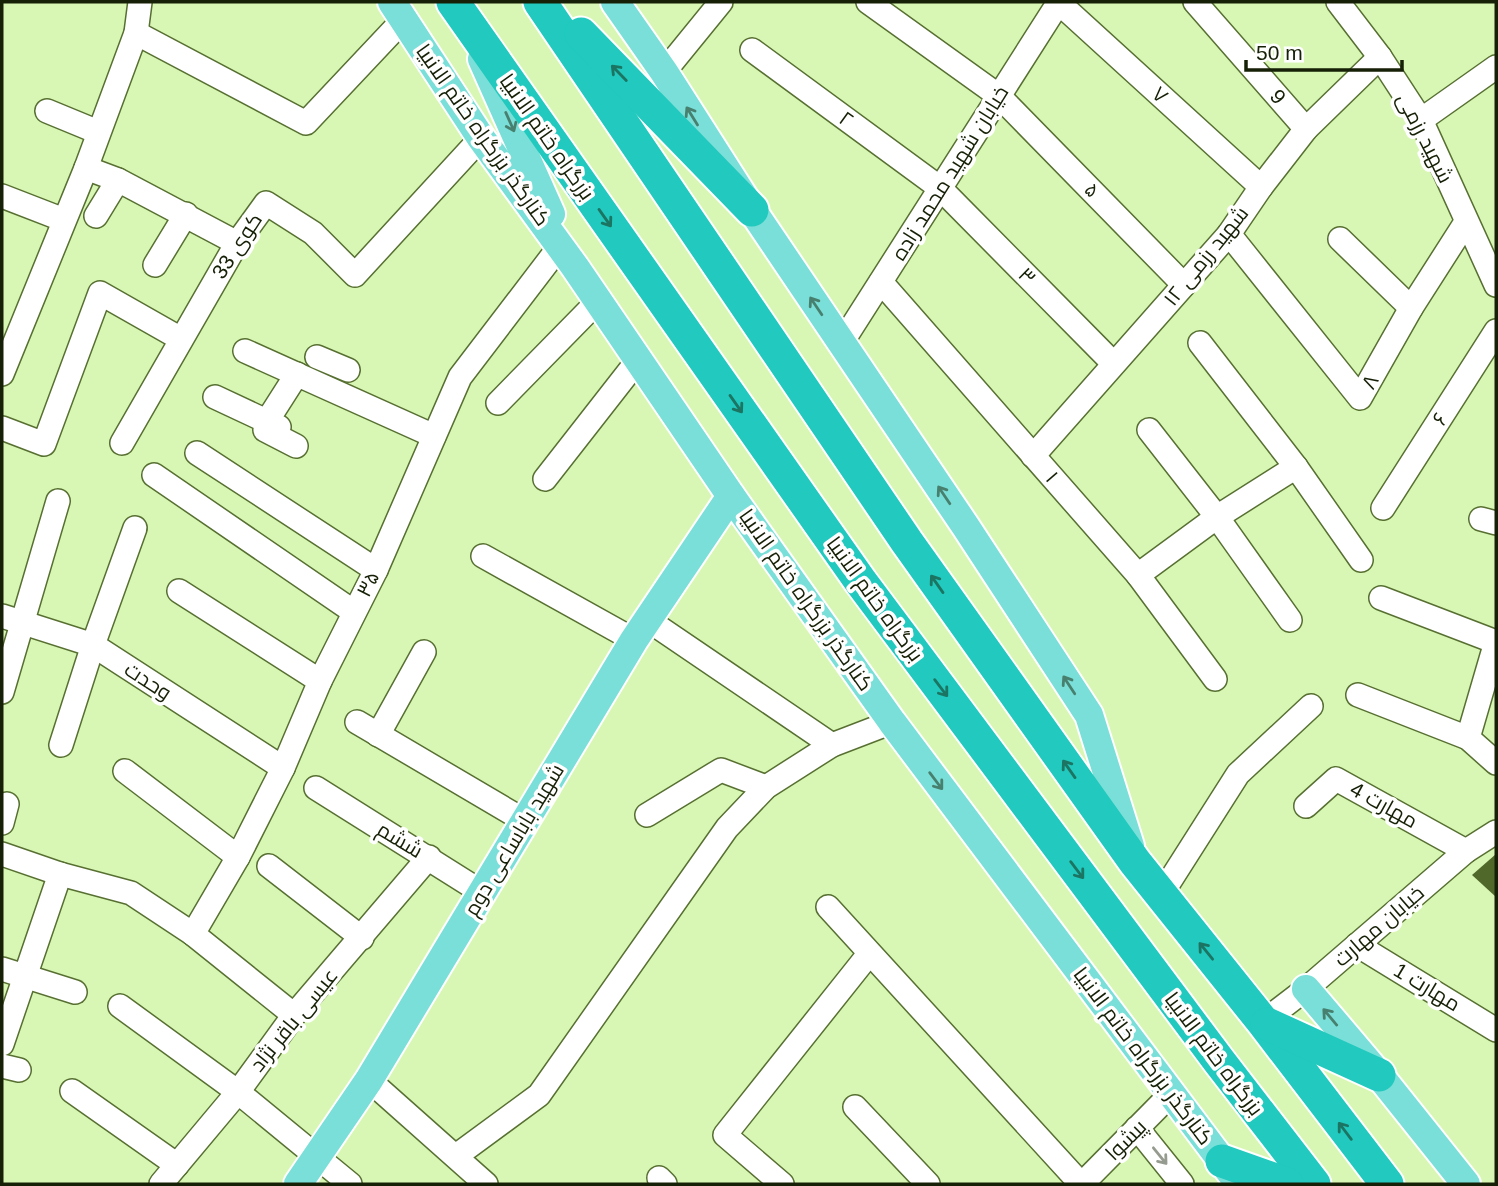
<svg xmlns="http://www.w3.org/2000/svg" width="1498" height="1186" viewBox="0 0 1498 1186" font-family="Arial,Cairo,sans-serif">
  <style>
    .building { fill: #50692b }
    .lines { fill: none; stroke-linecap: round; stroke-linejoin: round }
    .minor-casing { stroke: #577032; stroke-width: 26 }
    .major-casing { stroke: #fff; stroke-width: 32 }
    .highway-casing { stroke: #fff; stroke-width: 37 }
    .minor { stroke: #fff; stroke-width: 23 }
    .major { stroke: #7adfd8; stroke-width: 28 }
    .highway { stroke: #21c9be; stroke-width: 33 }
    .oneway { stroke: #1c7462 }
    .oneway2 { stroke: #48806f }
    .oneway3 { stroke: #969b8f }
    .labels { text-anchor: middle; stroke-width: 7; stroke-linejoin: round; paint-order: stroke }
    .street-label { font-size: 21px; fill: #162006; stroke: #fff }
  </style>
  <rect width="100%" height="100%" fill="#d9f7b4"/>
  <!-- building -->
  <polygon class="building" points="1496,854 1496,897 1472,875"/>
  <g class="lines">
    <defs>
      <g id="minor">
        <polyline points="868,2 999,96 1184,285"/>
        <polyline points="1058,2 1261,187"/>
        <path id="s1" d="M 1195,2 L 1306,129"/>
        <polyline points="1338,2 1380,57 1421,120 1496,285"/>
        <polyline points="136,33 306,123 404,19"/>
        <polyline points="752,50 940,188 1113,363"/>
        <polyline points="664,72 721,2"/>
        <polyline points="47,111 98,132"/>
        <polyline points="1421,120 1496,67"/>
        <polyline points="86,168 118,180 237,243"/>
        <polyline points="2,196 64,220"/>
        <polyline points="96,216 118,180"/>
        <polyline points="1229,234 1360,398 1411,308 1466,222"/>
        <polyline points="1340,239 1411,308"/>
        <polyline points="155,265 186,214"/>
        <polyline points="881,282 1138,575 1215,679"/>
        <polyline points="1200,343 1296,467 1361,560"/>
        <polyline points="841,344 1059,2"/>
        <polyline points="245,351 434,436"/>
        <polyline points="317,357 348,370"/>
        <polyline points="2,374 86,168 136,33 140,2"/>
        <polyline points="215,397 279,427"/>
        <polyline points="498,403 598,301"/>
        <polyline points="2,428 44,444 100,293 181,339"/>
        <polyline points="1149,430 1217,517 1290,620"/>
        <polyline points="122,443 237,243 266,203 313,233 355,275 481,138"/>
        <polyline points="296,446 265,430 267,421 297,374"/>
        <polyline points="197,453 376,570"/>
        <polyline points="1033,456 1229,234 1261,187 1306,129 1380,57"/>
        <polyline points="154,475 354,612"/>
        <polyline points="545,479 638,360"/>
        <polyline points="1383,508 1496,331"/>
        <polyline points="1481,519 1496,523"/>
        <polyline points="483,556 634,640"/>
        <polyline points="1138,575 1217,517 1296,467"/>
        <polyline points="179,591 320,681"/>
        <polyline points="1381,598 1496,642 1468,738"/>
        <polyline points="2,616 93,645 283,768"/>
        <polyline points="648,620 832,745"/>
        <polyline points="2,692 58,501"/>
        <polyline points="1358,695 1468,738 1496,763"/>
        <polyline points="357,722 525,821"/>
        <polyline points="378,735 424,652"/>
        <polyline points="61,745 93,645 135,528"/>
        <polyline points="125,771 238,857"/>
        <polyline points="316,788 483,893"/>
        <polyline points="1306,806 1336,779 1466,851"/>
        <polyline points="647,815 721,770 766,787"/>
        <polyline points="2,823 7,804"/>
        <polyline points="2,854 60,874 131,893 193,934 294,1015"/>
        <polyline points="269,866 362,938"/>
        <polyline points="1161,895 1238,774 1311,706"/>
        <polyline points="828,907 1081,1184"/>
        <polyline points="193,934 238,857 283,768 320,681 376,570 460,377 560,246"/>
        <polyline points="1357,945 1496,1030"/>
        <polyline points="2,969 75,992"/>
        <polyline points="120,1006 238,1092 350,1184"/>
        <polyline points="1263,1022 1306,989 1466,851 1496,832"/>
        <polyline points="2,1044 60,874"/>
        <polyline points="2,1066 19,1070"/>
        <polyline points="369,1080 486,1184"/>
        <polyline points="72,1091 177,1165"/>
        <polyline points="855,1107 928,1184"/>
        <polyline points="1137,1128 1182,1184"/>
        <polyline points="456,1156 539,1095 727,828 766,787 832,745 892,722"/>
        <polyline points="659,1178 665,1184"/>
        <polyline points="161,1184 238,1092 294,1015 429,857"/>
        <polyline points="782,1184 725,1135 869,954"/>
        <polyline points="1082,1184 1170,1095"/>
      </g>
      <g id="major">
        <polyline points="392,2 481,138 575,267 731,496 892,722 1234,1177"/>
        <polyline points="615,2 664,72 752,210 966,527 1089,715 1130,846"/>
        <polyline points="482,59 551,214"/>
        <polyline points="1306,989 1379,1075 1466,1184"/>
        <polyline points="298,1184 369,1080 634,640 731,496"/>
      </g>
      <g id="highway">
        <polyline points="453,2 861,582 1219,1061 1314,1184"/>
        <polyline points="540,2 907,542 1135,862 1263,1022 1387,1184"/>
        <polyline points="581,34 752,210"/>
        <polyline points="1267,1024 1379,1075"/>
        <polyline points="1222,1161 1287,1184"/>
      </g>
    </defs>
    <!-- minor casing -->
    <use href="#minor" class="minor-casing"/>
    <!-- major casing -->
    <use href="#major" class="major-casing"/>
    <!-- highway casing -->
    <use href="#highway" class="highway-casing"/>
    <!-- minor -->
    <use href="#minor" class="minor"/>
    <!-- major -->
    <use href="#major" class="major"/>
    <!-- highway -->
    <use href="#highway" class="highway"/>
  </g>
  <!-- one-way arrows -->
  <defs><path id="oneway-shaft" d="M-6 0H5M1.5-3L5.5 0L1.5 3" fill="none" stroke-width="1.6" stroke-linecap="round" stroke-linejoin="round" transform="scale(1.75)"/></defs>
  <g class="oneway">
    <use href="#oneway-shaft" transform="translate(619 73) rotate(-134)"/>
    <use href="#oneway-shaft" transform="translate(605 218) rotate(55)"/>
    <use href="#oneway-shaft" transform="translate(736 404) rotate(55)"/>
    <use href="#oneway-shaft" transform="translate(937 584) rotate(-125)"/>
    <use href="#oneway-shaft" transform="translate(941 688) rotate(53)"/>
    <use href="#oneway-shaft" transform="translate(1069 769) rotate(-125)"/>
    <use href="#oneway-shaft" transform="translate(1077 870) rotate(53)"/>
    <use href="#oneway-shaft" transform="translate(1206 951) rotate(-129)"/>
    <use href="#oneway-shaft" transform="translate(1345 1131) rotate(-127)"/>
  </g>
  <g class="oneway2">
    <use href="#oneway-shaft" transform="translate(692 116) rotate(-122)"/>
    <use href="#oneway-shaft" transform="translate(510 122) rotate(66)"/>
    <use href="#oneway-shaft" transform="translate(816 306) rotate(-124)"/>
    <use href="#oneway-shaft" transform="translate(944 495) rotate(-124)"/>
    <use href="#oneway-shaft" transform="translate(1069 685) rotate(-123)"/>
    <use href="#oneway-shaft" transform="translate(936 781) rotate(53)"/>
    <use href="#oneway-shaft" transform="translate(1330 1017) rotate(-130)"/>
  </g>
  <use class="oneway3" href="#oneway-shaft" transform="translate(1160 1156) rotate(51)"/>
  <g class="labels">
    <!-- street labels -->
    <g class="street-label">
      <text transform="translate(1160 95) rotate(42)" y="7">۷</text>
      <text dy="7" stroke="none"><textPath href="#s1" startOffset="126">9</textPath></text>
      <text transform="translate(846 119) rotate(36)" y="7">۲</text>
      <text transform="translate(483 135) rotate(55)" y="7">کنارگذر بزرگراه خاتم الانبیا</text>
      <text transform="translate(547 137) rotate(55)" y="7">بزرگراه خاتم الانبیا</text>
      <text transform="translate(1425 138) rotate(63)" y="7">شهید رزمی</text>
      <text transform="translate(950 173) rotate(-58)" y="7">خیابان شهید محمد زاده</text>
      <text transform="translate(1092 190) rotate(46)" y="7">۵</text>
      <text transform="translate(237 246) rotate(-57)" y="7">کوی 33</text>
      <text transform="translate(1206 256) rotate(-51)" y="7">شهید رزمی ۱۲</text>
      <text transform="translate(1027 276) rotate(45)" y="7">۳</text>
      <text transform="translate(1370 382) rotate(-61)" y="7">۸</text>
      <text transform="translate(1440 419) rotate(-57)" y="7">۶</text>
      <text transform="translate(1052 477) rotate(49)" y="7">۱</text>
      <text transform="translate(368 584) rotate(-63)" y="7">۳۵</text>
      <text transform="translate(875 599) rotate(54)" y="7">بزرگراه خاتم الانبیا</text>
      <text transform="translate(806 600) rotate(55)" y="7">کنارگذر بزرگراه خاتم الانبیا</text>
      <text transform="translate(148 681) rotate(33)" y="7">وحدت</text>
      <text transform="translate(1384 805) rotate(29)" y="7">مهارت 4</text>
      <text transform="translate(400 840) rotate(31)" y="7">ششم</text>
      <text transform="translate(514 840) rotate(-59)" y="7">شهید باباساعی دوم</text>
      <text transform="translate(1379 926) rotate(-41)" y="7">خیابان مهارت</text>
      <text transform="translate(1427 987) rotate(31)" y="7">مهارت 1</text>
      <text transform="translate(294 1020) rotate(-51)" y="7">عیسی باقر نژاد</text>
      <text transform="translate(1214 1054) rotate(53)" y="7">بزرگراه خاتم الانبیا</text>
      <text transform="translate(1143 1056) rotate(53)" y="7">کنارگذر بزرگراه خاتم الانبیا</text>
      <text transform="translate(1126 1140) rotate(-45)" y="7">پیشوا</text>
    </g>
  </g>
  <!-- border -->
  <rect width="1498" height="1186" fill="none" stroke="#162006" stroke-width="7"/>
  <!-- scale -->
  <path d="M1246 60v10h156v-10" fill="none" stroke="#162006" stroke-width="3.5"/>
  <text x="1256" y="60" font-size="21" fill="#162006" stroke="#ffffff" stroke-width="5" paint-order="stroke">50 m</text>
</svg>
